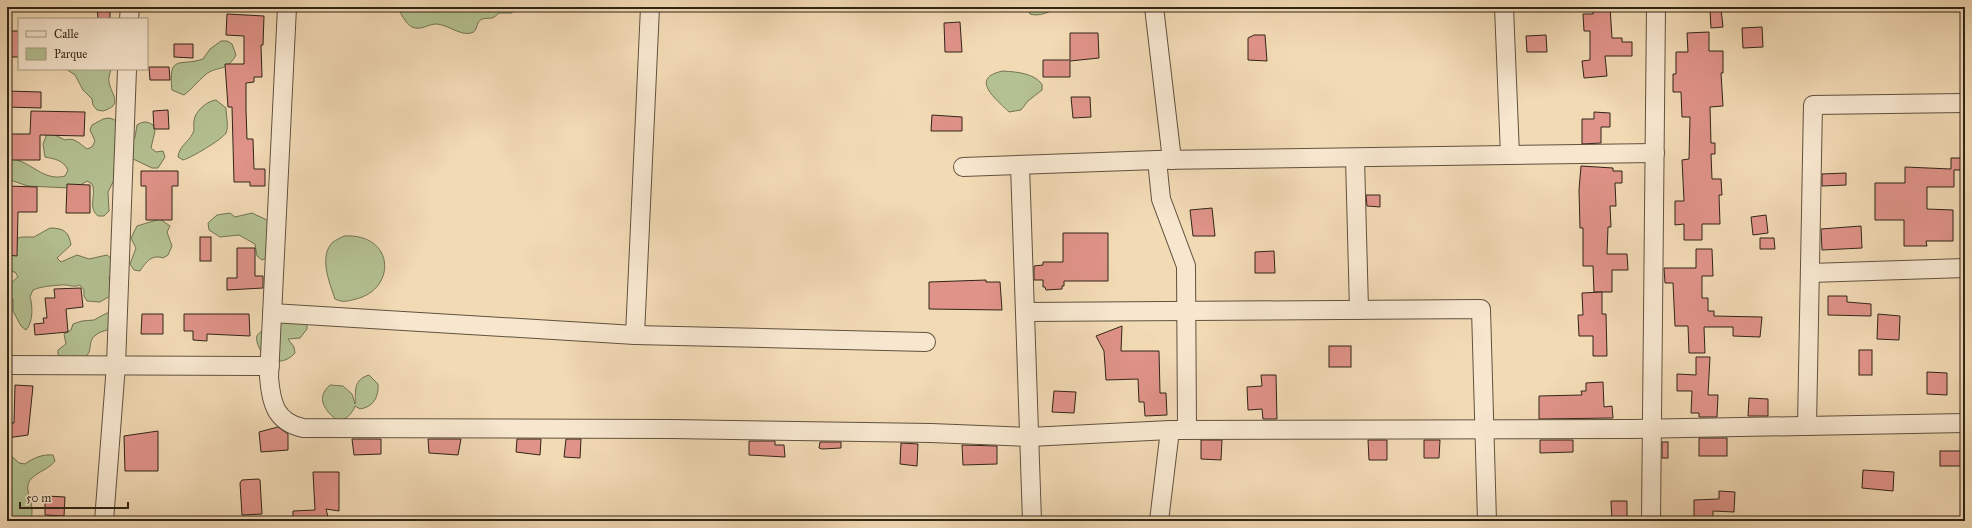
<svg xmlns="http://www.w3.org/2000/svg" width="1972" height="528" viewBox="0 0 1972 528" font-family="'IM FELL Great Primer',serif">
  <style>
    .green { fill: #b4c192; stroke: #727354 }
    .building { fill: #e09389; stroke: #312517 }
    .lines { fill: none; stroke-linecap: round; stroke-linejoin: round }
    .minor-casing { stroke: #61523e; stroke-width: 20 }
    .minor { stroke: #f7e7cf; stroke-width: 18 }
  </style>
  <rect width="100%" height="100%" fill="#f2dab5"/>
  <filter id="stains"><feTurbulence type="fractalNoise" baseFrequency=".005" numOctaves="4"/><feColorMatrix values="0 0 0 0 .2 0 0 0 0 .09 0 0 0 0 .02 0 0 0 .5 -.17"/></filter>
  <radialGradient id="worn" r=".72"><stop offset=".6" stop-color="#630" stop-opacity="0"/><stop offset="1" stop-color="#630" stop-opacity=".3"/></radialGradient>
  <!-- green -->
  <g class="green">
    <path d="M 397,7 L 442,8 L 521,7 L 511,13 L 499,13 C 491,21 490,17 482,19 C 475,22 479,31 471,33 C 460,36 447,24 436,24 C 428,24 421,31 412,27 C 405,23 401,13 397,7 Z"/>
    <path d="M 1027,7 L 1058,7 C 1050,12 1039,17 1030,14 Z"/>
    <path d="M 221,41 L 227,41 L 232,44 L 236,55 C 226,73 217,65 205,75 C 197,82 192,89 184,95 L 172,90 C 168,53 180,67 203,59 L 210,49 Z"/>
    <path d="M 66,69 L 111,69 C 110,73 108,79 109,82 C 111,94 124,105 103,111 L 97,110 L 93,105 L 92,99 L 83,90 L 75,75 Z"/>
    <path d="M 1003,71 C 1017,72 1033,73 1042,84 L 1042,90 L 1028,101 L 1021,110 L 1009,112 C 997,100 968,78 1003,71 Z"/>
    <path d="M 216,100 L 226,108 C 226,115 229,127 226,133 C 223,139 189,159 183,160 L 178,157 C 179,146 188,143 193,133 C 195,130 193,125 194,121 C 195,111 207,101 216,100 Z"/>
    <path d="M 109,118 C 121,120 126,133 132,143 L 135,137 L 137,125 C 143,121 147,121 153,125 L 155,131 L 151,148 L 156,152 L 163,151 L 165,157 L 158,168 L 152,168 L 131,158 L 116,163 L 114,168 L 114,180 L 108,192 L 109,211 L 104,216 L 98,216 C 87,207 97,195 92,184 L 87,181 L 77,187 L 70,188 L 28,186 L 7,179 L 7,159 C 11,159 16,159 20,161 C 35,167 47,181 65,176 L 68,170 C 63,160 55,159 45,157 L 43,144 L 47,134 L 53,134 L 65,140 C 74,137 79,143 87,149 L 92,147 L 95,141 L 90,130 L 92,125 L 103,119 Z"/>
    <polygon points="230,213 235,217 252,213 269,221 268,257 262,260 257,256 255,244 239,235 220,237 209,230 208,223 217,215"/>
    <path d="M 160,219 L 170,226 L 167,232 L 172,246 L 168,255 L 163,258 C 152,254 146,262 140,271 L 134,270 L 130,264 L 136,248 L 131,238 L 137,226 Z"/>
    <path d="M 50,228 C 64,228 69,232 71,245 L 57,258 L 61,262 L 77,255 L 89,259 L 107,255 L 116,263 L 117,268 L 109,277 L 111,289 L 110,296 L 100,302 L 87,301 L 84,296 L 84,290 L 80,285 C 73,288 68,284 61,285 C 51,286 42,286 33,290 L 30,297 C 33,306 33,323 26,330 L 21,326 L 13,311 L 13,299 L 7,298 C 7,288 10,283 18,277 L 15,272 L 7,271 L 7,241 L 22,237 L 34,237 Z"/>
    <path d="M 344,236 C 395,233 397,289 356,299 C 348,301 343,303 335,299 C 330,284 318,256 333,242 C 336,240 340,238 344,236 Z"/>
    <path d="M 107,313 L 110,313 L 114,328 C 109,330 100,331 96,335 C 86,341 95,354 82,358 C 76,360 68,359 62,359 L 58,354 L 58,350 L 66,344 L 64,334 L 71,330 L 73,324 L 82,321 L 94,320 Z"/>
    <path d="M 276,321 L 307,323 L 307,329 L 300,338 L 288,339 L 294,347 L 295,353 C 286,363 277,362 265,360 C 251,331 254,338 276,321 Z"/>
    <path d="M 369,375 L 378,384 C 379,396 374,407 360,409 L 355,406 C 352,414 347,419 338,421 C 325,411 315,398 330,385 L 343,386 L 352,394 L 355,404 C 356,390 353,380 369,375 Z"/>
    <path d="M 7,452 L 19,463 L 25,464 C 33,458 43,454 53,455 L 55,461 C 49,469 39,471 32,478 C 23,486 31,498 32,508 C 32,512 32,517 31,521 L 11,521 L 7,518 L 7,490 L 9,476 L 7,475 Z"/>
  </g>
  <!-- building -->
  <g class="building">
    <polygon points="97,7 110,7 110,19 98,19"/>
    <polygon points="1593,7 1610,7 1612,38 1622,38 1622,42 1632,42 1632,56 1605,56 1607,76 1584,78 1582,61 1590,60 1590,31 1584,31 1583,14 1593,14"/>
    <polygon points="1721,9 1723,27 1711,28 1710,10"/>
    <polygon points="227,14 264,16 263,45 261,45 262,77 254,77 254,82 246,83 246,109 247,139 253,139 254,169 265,169 265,186 250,186 250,182 234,182 232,107 228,107 225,64 244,64 244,36 226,35"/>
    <polygon points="960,22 962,52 945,52 944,23"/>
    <polygon points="1762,27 1763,47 1743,48 1742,28"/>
    <rect x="7" y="31" width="12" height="26"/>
    <polygon points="1709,32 1709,51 1723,51 1723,73 1721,73 1723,106 1710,107 1711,143 1715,143 1715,154 1711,154 1712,179 1721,179 1722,195 1719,195 1720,224 1702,224 1702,240 1684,240 1684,224 1675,225 1675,201 1684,201 1682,160 1689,159 1690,117 1682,117 1681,92 1673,92 1673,74 1676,74 1676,52 1688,52 1687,33"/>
    <polygon points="1070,33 1098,33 1099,58 1070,61 1070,77 1043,77 1043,60 1070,60"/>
    <polygon points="1254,35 1265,35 1267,61 1248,60 1248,38"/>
    <polygon points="1546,35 1547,52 1527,52 1526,36"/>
    <polygon points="174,44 193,44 193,58 174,57"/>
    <polygon points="149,67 169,67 170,80 150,80"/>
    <polygon points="7,91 41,92 41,108 7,107"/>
    <polygon points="1071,97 1090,97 1091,117 1073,118"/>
    <polygon points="168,110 169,129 154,129 153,111"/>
    <polygon points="31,111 85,112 84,136 40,135 40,160 7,160 7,134 30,134"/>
    <polygon points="1594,112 1610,113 1610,127 1601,127 1601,143 1582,144 1582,119 1594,119"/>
    <polygon points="932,115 962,117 962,131 931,131"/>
    <polygon points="1951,158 1965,158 1965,170 1954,170 1954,187 1927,187 1927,209 1953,210 1953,241 1926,241 1927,246 1904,246 1904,220 1875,220 1875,183 1905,183 1905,167 1951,169"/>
    <polygon points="1581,166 1613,168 1613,171 1622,171 1622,183 1615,183 1616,206 1610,206 1611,227 1608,227 1607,254 1627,254 1628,270 1612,270 1612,292 1594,292 1593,266 1583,266 1583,228 1580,228 1579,190"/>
    <polygon points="141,171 178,171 178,186 172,186 172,220 146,220 146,186 141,186"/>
    <polygon points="1846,173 1846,185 1822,186 1822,174"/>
    <polygon points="67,184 90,185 90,213 66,213"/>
    <polygon points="7,186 37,187 37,212 18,212 17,256 7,255"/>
    <polygon points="1366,195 1380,195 1380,207 1367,206"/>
    <polygon points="1212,208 1215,236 1193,236 1190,210"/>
    <polygon points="1766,215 1768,233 1753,235 1751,217"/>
    <polygon points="1861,226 1862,248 1822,250 1821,229"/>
    <polygon points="1063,233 1108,233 1108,281 1064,281 1064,286 1062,286 1062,289 1046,290 1045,287 1043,287 1043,280 1034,280 1034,266 1043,265 1043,262 1063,262"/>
    <rect x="200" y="237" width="11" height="24"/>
    <polygon points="1760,238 1774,238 1775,249 1760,249"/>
    <polygon points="237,248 255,248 255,276 263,276 263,288 227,290 227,278 237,278"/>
    <polygon points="1696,249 1712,249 1713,276 1702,276 1702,298 1708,298 1708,311 1714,311 1714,316 1762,317 1760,337 1733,336 1733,327 1704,327 1705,353 1689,353 1688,326 1675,326 1673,283 1665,283 1664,268 1696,268"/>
    <polygon points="1274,251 1275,273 1255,273 1255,252"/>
    <polygon points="986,280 986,282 1000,282 1002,310 929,309 929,282"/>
    <polygon points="81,288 83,307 66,309 68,332 35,335 34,324 44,323 43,318 47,318 45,298 55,298 54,289"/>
    <polygon points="1602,292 1602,314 1606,314 1607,356 1593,356 1593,336 1579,336 1578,315 1583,315 1582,293"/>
    <polygon points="1828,296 1847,296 1847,302 1871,304 1871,316 1828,315"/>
    <polygon points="142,314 163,314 163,334 141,334"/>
    <polygon points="184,314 249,314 250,336 207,334 207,341 193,340 193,331 184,331"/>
    <polygon points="1878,314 1900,316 1899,340 1877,339"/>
    <polygon points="1122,326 1121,351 1159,351 1160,393 1166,393 1167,415 1145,416 1144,402 1139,402 1138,379 1106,380 1104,351 1096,336"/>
    <rect x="1329" y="346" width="22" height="21"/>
    <rect x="1859" y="350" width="13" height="25"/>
    <polygon points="1696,357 1710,357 1708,395 1718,395 1717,417 1699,417 1699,413 1691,413 1692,391 1677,391 1677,374 1696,375"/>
    <polygon points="1927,372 1947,373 1947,395 1927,394"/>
    <polygon points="1261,375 1276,375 1277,419 1263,419 1262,409 1248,410 1247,387 1262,386"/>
    <polygon points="1603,382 1604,407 1612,406 1613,418 1539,419 1539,396 1582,395 1581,391 1586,391 1586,383"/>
    <polygon points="15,385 33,386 28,435 7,438 7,422 14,423"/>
    <polygon points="1054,391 1076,392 1074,413 1052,412"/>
    <polygon points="1749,398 1768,399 1768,416 1748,416"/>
    <polygon points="278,427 288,434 288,450 261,452 259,432"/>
    <polygon points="158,431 158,471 125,471 124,436"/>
    <rect x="1699" y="438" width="28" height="18"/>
    <polygon points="352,439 381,439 381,454 354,455"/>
    <polygon points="428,439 461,439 458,455 429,453"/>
    <polygon points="517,439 541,439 540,455 516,452"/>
    <polygon points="566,439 581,439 580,458 564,457"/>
    <polygon points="1201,440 1222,440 1221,460 1201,459"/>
    <polygon points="1368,440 1387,440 1387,460 1369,460"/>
    <polygon points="1424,440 1440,440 1439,458 1424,458"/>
    <polygon points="1540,440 1573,440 1573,452 1540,453"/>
    <polygon points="749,441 775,441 775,445 784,445 785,457 749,455"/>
    <polygon points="820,442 841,442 841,448 822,449 819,448"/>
    <rect x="1662" y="442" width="6" height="16"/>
    <polygon points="901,443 918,444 917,466 900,464"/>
    <polygon points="962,445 997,446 997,464 963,465"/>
    <rect x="1940" y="451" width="21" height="15"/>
    <polygon points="1863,470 1894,472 1893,491 1862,488"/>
    <polygon points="313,472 339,472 339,511 326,509 329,521 293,521 293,511 315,510"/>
    <polygon points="258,479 260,480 262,514 242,515 240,483 242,480"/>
    <polygon points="1719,491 1735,492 1734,512 1713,511 1713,521 1694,521 1694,500 1719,499"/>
    <polygon points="47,496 65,497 64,516 45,515 45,497"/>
    <polygon points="1611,501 1627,501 1627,521 1612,521"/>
  </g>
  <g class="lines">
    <defs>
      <g id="minor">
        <path d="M 287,7 L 269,377 C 271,402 275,422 303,428 L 671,429 L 931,433 L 1029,437 L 1170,430 L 1633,429 L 1965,423"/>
        <polyline points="1154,7 1172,160"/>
        <polyline points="1504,7 1510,155"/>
        <polyline points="129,19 130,7"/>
        <polyline points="1355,158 1359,310"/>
        <polyline points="1157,160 1161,199 1186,266 1187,430"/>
        <polyline points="1020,165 1032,521"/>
        <polyline points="963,167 1157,160 1655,153"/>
        <polyline points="1810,273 1965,268"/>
        <polyline points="1025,312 1481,309 1487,521"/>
        <polyline points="272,313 635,335 926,342"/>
        <polyline points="635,335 650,7"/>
        <polyline points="7,365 270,366"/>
        <polyline points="1807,426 1813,105 1965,103"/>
        <polyline points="104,521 116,365 127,69"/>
        <polyline points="1159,521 1170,430"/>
        <polyline points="1651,521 1656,7"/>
      </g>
    </defs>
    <!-- minor casing -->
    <use href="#minor" class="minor-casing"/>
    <!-- minor -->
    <use href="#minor" class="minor"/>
  </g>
  <!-- margin -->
  <rect width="1972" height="528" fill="none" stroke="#f2dab5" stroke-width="24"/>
  <rect x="8" y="8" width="1956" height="512" fill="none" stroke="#312517" stroke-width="2"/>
  <rect x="12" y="12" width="1948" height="504" fill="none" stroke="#312517"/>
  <!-- legend -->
  <rect x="18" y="18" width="130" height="52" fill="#f7e7cf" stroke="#a89985"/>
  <rect x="26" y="31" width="20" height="6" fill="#f7e7cf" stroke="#a89985"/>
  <text x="54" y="38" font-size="12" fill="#312517">Calle</text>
  <rect x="26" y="48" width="20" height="12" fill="#b4c192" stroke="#a89985"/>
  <text x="54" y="58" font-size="12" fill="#312517">Parque</text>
  <!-- scale -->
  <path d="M20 502v6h108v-6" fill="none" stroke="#312517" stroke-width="2"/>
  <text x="26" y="502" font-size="12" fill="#312517" stroke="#f7e7cf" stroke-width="3" paint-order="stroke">50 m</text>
  <rect width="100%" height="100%" filter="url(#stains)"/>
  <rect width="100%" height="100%" fill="url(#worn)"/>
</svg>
